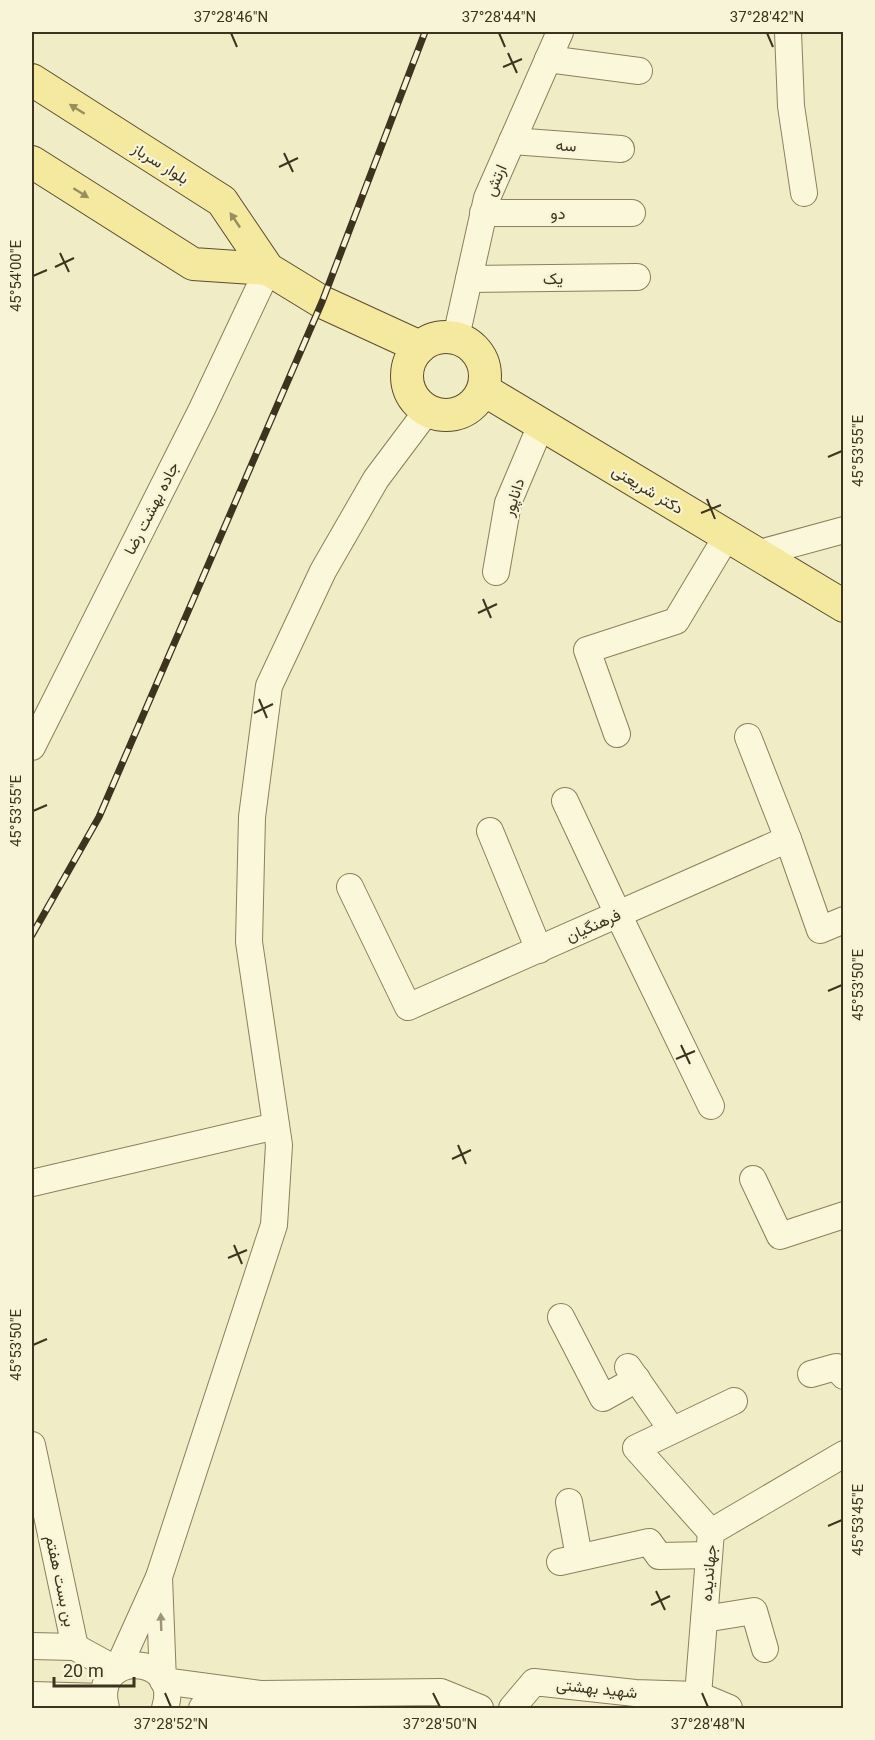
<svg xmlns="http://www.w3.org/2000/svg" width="875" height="1740" viewBox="0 0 875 1740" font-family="Georgia,Vazirmatn,serif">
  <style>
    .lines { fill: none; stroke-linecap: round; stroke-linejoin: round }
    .minor-casing { stroke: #8d7f5b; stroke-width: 28 }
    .major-casing { stroke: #5b4c2f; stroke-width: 34 }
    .minor { stroke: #faf7da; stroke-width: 26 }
    .major { stroke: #f4e99e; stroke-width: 32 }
    .rail-casing { stroke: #3d331f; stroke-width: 7 }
    .rail { stroke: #f7f4d7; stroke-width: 4.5; stroke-dasharray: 14; stroke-linecap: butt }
    .oneway { fill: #988e5e }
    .oneway2 { fill: #9c957c }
    .ticks { fill: none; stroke: #3d331f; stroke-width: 2 }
    .labels { text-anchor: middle; stroke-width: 4.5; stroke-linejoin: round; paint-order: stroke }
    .street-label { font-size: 16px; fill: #3d331f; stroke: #f7f4d7 }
    .neatline { fill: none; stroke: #3d331f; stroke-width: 2 }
    .ticks-label { font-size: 15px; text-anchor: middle; fill: #3d331f }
  </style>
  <rect width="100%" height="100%" fill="#f0ecc6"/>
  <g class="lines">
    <defs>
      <g id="minor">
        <polyline points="788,32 791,106 804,193"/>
        <polyline points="548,59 639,71"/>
        <polyline points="512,141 621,149"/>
        <polyline points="483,213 632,213"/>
        <polyline points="469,279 637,277"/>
        <polyline points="456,337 487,198 560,32"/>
        <polyline points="756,554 844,530"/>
        <polyline points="496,572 508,503 541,425"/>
        <polyline points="617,734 587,650 676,621 727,536"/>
        <polyline points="748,737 788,839"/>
        <polyline points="32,747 202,409 268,269"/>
        <polyline points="565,801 618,914 711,1106"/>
        <polyline points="490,831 539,950"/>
        <polyline points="350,887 408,1007 788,839 820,930 844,920"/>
        <polyline points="753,1179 780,1236 844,1215"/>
        <polyline points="32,1183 276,1126"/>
        <polyline points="561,1317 603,1398 637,1379"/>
        <polyline points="628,1367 672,1430"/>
        <polyline points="811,1374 836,1367 844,1376"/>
        <polyline points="32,1445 75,1647"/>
        <polyline points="569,1502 579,1557"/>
        <polyline points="711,1532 636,1448 734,1401"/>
        <polyline points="560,1562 649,1542 659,1556 709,1555"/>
        <polyline points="159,1577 274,1225 279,1145 249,942 252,817 269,686 323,571 376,479 427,411"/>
        <polyline points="704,1619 754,1611 765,1649"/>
        <polyline points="32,1646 75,1647 117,1670 159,1577 163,1681 260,1694 202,1708"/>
        <polyline points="260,1694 441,1692 480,1708"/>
        <polyline points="32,1695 104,1697"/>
        <polyline points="698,1695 711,1532 844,1454"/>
        <path d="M 106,1708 C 90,1649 183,1653 165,1708"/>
        <polyline points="512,1708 534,1682 635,1693 698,1695 729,1708"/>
      </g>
      <g id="major">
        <polyline points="32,80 222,201 268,269 322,302 420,347"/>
        <polyline points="32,162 193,264 268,269"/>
        <circle cx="446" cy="376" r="39"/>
        <polyline points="484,390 844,606"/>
      </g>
    </defs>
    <!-- minor casing -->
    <use href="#minor" class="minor-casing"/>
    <!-- major casing -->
    <use href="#major" class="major-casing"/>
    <!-- minor -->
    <use href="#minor" class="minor"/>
    <!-- major -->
    <use href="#major" class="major"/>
    <defs>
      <polyline id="rail" points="32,935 99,817 322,302 425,32"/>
    </defs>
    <!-- rail casing -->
    <use href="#rail" class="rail-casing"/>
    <!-- rail -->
    <use href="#rail" class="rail"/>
  </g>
  <!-- one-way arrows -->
  <defs><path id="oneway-solid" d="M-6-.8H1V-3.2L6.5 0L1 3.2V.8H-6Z" transform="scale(1.5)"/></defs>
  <g class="oneway">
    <use href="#oneway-solid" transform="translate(77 109) rotate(-148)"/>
    <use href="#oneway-solid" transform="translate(81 193) rotate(32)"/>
    <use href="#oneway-solid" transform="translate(235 220) rotate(-124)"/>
  </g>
  <use class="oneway2" href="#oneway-solid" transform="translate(161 1622) rotate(-92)"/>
  <!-- ticks -->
  <path class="ticks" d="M 231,33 L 237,47M 499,33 L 505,47M 767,33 L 773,47M 508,53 L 517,73M 503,67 L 522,59M 284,153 L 293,172M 279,167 L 298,158M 60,253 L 69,272M 55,267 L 74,258M 33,276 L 47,270M 828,457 L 842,451M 707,499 L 715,519M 701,513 L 721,505M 483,599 L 491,618M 478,613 L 497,604M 259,699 L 267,718M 254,713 L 273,704M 33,811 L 47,805M 828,991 L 842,985M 681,1045 L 690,1064M 676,1059 L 695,1051M 458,1145 L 466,1164M 452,1159 L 471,1150M 234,1245 L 242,1264M 228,1258 L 247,1250M 33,1345 L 47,1339M 828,1526 L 842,1520M 656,1591 L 665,1610M 651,1605 L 670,1596M 165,1693 L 171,1707M 433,1693 L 440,1707M 702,1693 L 708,1707"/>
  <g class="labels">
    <!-- street labels -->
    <g class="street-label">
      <text transform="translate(566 145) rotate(4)" y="6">سه</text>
      <text transform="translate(161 163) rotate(32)" y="6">بلوار سرباز</text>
      <text transform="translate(495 180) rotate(-67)" y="6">ارتش</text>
      <text x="558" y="219">دو</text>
      <text transform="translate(553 278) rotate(-1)" y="6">یک</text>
      <text transform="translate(648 489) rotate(31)" y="6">دکتر شریعتی</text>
      <text transform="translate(513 497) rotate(-72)" y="6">داناپور</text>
      <text transform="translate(151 508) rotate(-63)" y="6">جاده بهشت رضا</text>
      <text transform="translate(593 925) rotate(-24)" y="6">فرهنگیان</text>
      <text transform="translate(708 1573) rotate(-85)" y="6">جهاندیده</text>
      <text transform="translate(61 1581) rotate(78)" y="6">بن بست هفتم</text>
      <text transform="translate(597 1688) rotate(6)" y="6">شهید بهشتی</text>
    </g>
  </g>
  <!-- border -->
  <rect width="875" height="1740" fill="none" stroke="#f7f4d7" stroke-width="66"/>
  <!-- scale -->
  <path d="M54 1677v9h80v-9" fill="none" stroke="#3d331f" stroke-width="3"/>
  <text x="63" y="1677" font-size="18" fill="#3d331f" stroke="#f7f4d7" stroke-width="4.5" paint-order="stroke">20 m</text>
  <rect x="33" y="33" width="809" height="1674" class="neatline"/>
  <g class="ticks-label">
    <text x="231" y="22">37°28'46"N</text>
    <text x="499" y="22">37°28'44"N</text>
    <text x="767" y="22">37°28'42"N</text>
    <text transform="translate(16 276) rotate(-90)" y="5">45°54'00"E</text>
    <text transform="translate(858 451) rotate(-90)" y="5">45°53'55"E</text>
    <text transform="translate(16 811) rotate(-90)" y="5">45°53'55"E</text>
    <text transform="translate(858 985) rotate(-90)" y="5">45°53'50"E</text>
    <text transform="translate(16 1345) rotate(-90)" y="5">45°53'50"E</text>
    <text transform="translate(858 1520) rotate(-90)" y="5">45°53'45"E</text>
    <text x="171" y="1729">37°28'52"N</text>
    <text x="440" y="1729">37°28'50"N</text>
    <text x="708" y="1729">37°28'48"N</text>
  </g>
</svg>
